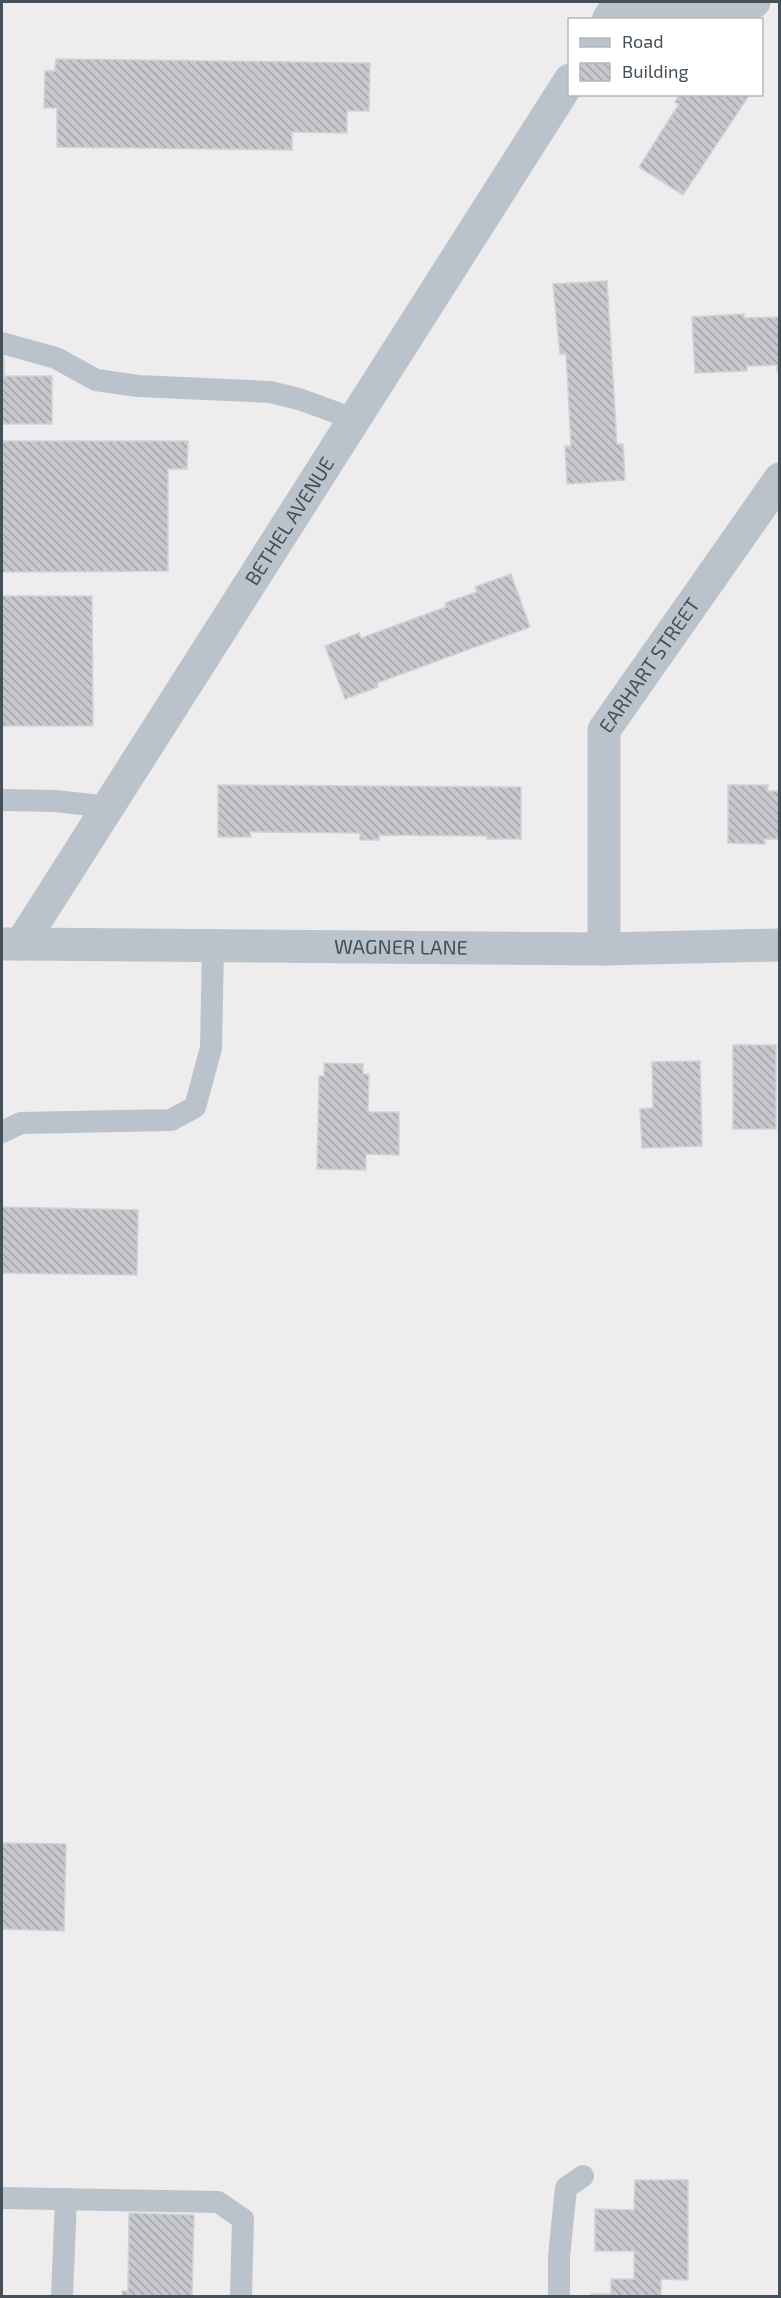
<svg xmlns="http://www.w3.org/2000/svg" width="781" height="2298" viewBox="0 0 781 2298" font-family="'Exo 2',sans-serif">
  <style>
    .building { fill: url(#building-back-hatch); stroke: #d0d2d7; stroke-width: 1.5 }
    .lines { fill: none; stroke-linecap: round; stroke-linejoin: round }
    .service { stroke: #bac3cb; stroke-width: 22 }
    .minor { stroke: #bac3cb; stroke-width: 33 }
    .tertiary { stroke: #bac3cb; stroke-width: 33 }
    .labels { text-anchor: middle; stroke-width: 5; stroke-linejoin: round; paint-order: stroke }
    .street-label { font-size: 20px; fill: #454f58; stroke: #fff }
  </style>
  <defs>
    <pattern id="building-back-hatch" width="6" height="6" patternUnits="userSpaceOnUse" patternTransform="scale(1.5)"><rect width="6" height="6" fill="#c6c8ce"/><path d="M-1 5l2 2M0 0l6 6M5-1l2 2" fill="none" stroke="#a3a5aa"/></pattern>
  </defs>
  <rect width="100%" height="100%" fill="#eeecec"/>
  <!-- building -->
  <g class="building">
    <polygon points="56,59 370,63 369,111 347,111 347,133 292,132 292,150 57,147 57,108 44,108 45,71 55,71"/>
    <polygon points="680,94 750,94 683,195 639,167 679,104 675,102"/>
    <polygon points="607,281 617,444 623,444 625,480 567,484 565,446 571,446 566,354 560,354 553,284"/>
    <polygon points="744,314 744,318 780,317 780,371 777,371 777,365 747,366 747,371 695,373 692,317"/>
    <polygon points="2,356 4,356 4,376 52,376 52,424 2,424"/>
    <polygon points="2,441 188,441 187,469 168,469 168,571 2,572"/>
    <polygon points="511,574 530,627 377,683 378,687 345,699 325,646 359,633 361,638 446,607 445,603 477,592 475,587"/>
    <polygon points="2,596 92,596 93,726 2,726"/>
    <polygon points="218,785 521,787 521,839 487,839 487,836 379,835 379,840 360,840 360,833 250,832 251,837 218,837"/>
    <polygon points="728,785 768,785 767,791 780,791 780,839 765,839 765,844 728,843"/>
    <rect x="733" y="1045" width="43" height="84"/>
    <polygon points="700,1061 702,1146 642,1148 640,1109 653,1108 652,1062"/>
    <polygon points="324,1063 363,1064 363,1074 369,1074 368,1112 399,1112 399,1155 366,1154 366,1170 317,1169 319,1076 324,1076"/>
    <polygon points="2,1207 138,1210 137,1275 2,1273"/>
    <polygon points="2,1843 66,1844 64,1931 2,1929"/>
    <polygon points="635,2180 688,2180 688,2280 661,2279 661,2296 591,2296 591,2294 611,2294 611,2279 634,2279 634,2251 595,2251 595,2209 634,2210"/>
    <polygon points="129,2213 194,2215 192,2296 122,2296 122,2291 128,2291"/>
  </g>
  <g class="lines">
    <!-- service -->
    <g class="service">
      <polyline points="2,343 56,358 96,380 138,386 270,392 299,399 354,419"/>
      <polyline points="2,800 56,801 108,807"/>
      <polyline points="2,1132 21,1123 171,1120 195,1107 211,1048 213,946"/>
      <polyline points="2,2198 218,2202 243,2219 241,2296"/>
      <polyline points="62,2296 66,2199"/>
      <polyline points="559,2296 559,2256 566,2188 583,2176"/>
    </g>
    <!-- minor -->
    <g class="minor">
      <polyline points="615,20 754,2"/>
      <path id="s1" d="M 21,944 L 604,949 L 780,945"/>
      <path id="s2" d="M 604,949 L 604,730 L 780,479"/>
    </g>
    <!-- tertiary -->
    <g class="tertiary">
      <polyline points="608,20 619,2"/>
      <path id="s3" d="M 2,944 L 21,944 L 570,80"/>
    </g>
  </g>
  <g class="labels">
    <!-- street labels -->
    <g class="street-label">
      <text dy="7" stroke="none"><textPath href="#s3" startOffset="520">BETHEL AVENUE</textPath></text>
      <text dy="7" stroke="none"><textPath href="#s2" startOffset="298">EARHART STREET</textPath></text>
      <text dy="7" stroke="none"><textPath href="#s1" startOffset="380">WAGNER LANE</textPath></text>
    </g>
  </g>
  <!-- border -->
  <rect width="781" height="2298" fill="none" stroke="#454f58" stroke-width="6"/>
  <!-- legend -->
  <rect x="568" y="18" width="195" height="78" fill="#ffffff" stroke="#b5b9bc" stroke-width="1.5"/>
  <rect x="580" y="38" width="30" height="9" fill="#bac3cb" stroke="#b5b9bc" stroke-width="1.5"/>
  <text x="622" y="48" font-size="18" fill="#454f58">Road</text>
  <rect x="580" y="63" width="30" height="18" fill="url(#building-back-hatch)" stroke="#b5b9bc" stroke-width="1.5"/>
  <text x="622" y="78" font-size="18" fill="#454f58">Building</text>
</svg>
